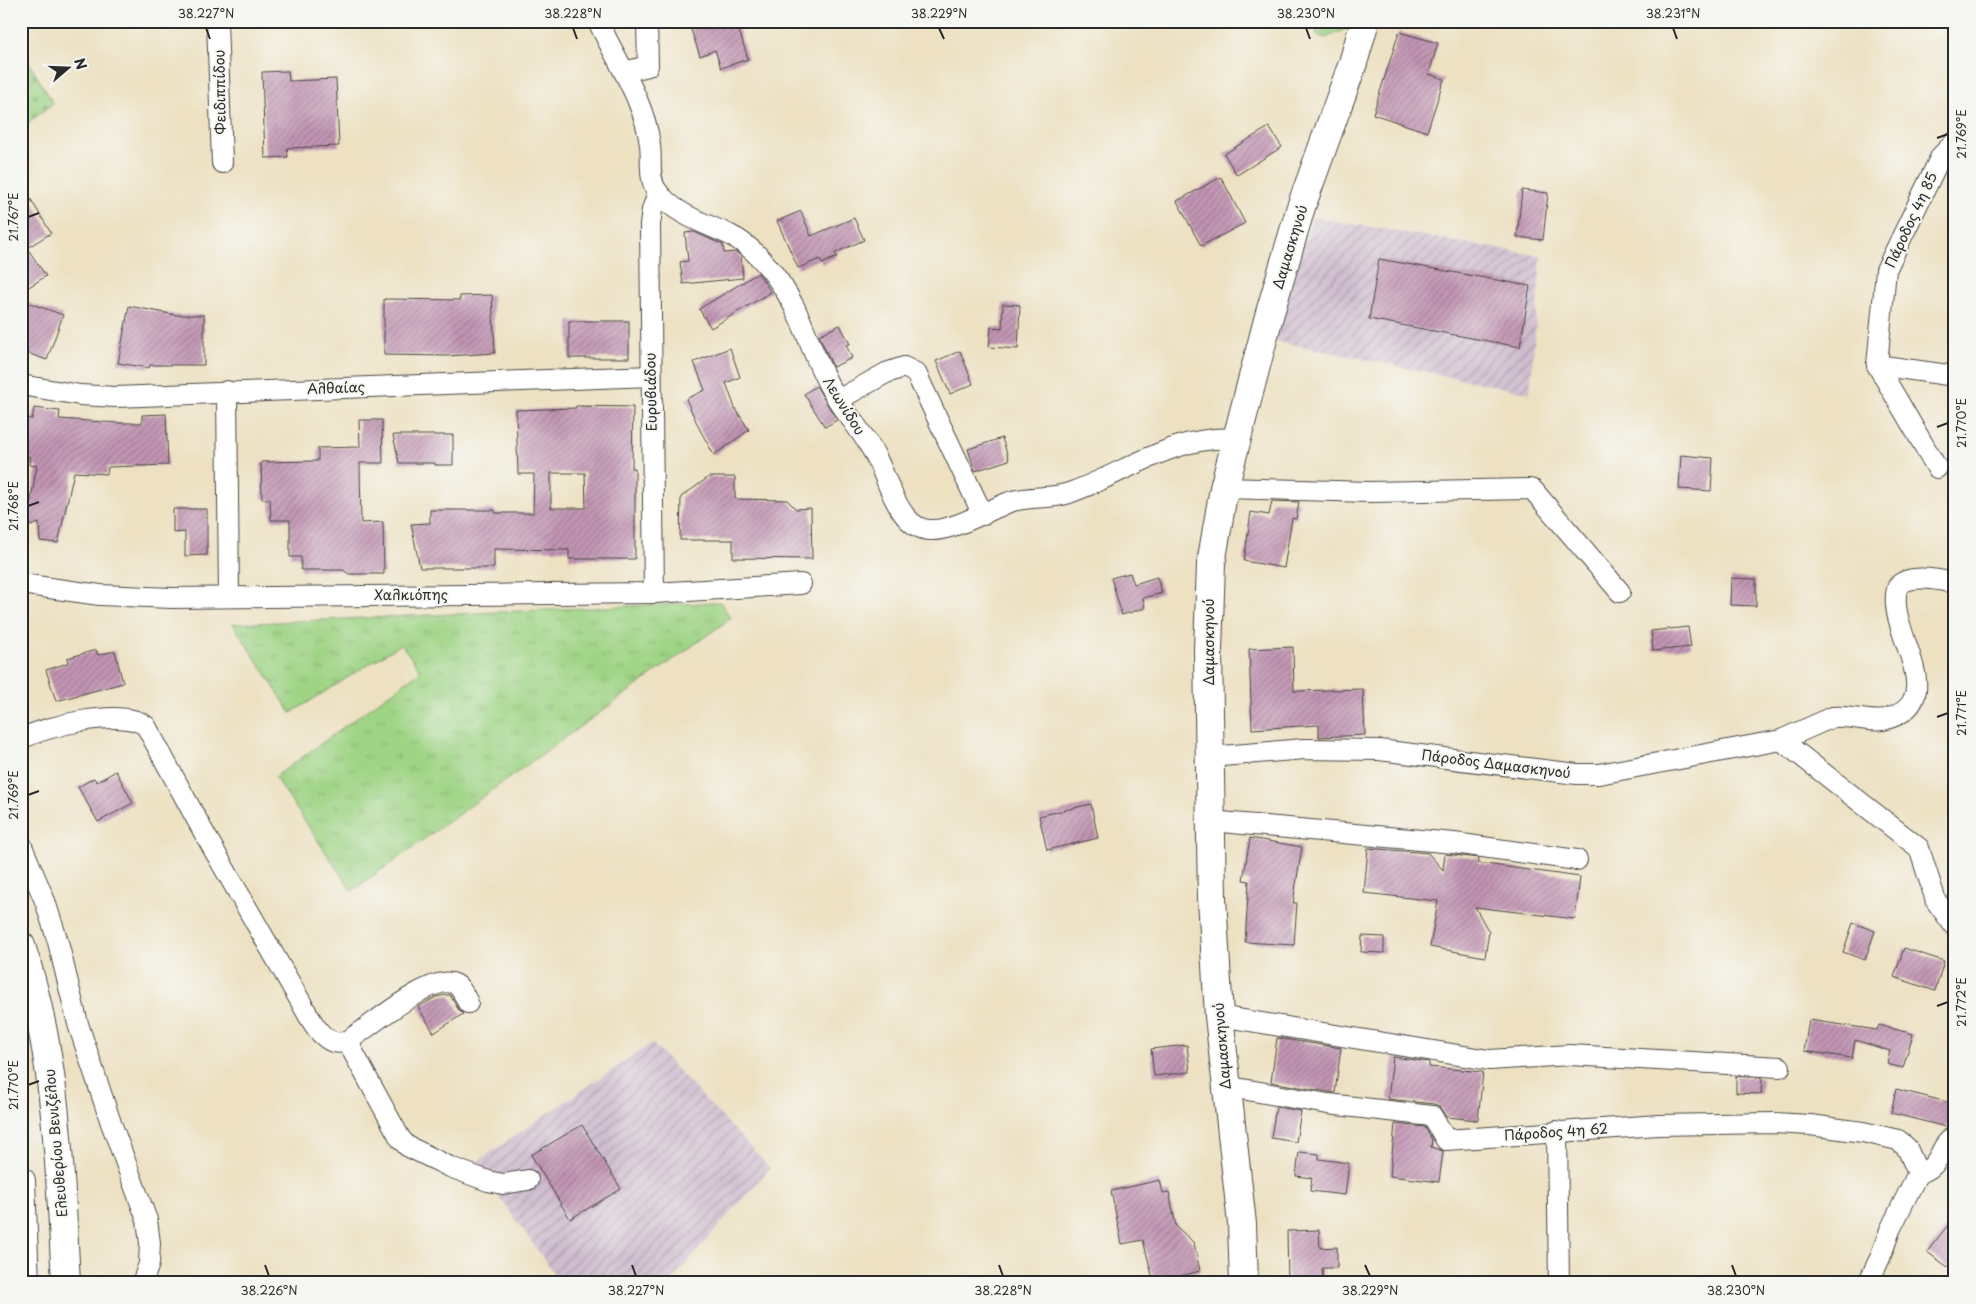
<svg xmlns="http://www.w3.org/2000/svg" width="1976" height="1304" viewBox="0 0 1976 1304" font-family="'Playpen Sans',sans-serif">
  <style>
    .industrial { fill: url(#industrial-furrows) }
    .grass { fill: url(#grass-tufts); stroke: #658058 }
    .cemetery { fill: url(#cemetery-stones); stroke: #658058 }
    .building { fill: url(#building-hatch); fill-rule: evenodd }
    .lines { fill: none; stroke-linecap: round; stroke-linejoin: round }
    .street-casing { stroke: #484642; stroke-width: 22 }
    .secondary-casing { stroke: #484642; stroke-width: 30 }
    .primary-casing { stroke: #484642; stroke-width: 30 }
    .street { stroke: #fff; stroke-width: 20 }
    .secondary { stroke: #fff; stroke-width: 28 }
    .primary { stroke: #fff; stroke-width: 28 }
    .ticks { fill: none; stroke: #2b2b2b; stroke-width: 2 }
    .labels { text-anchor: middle; stroke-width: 4; stroke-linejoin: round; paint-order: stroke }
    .street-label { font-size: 14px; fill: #2b2b2b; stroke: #f6f6f2 }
    .neatline { fill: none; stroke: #2b2b2b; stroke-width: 2 }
    .ticks-label { font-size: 12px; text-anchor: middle; fill: #2b2b2b }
  </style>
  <defs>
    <pattern id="industrial-furrows" width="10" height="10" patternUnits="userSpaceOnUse" patternTransform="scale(1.25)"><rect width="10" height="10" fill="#cfbdcf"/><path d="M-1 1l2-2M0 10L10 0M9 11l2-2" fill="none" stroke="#a89aa8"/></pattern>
    <pattern id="grass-tufts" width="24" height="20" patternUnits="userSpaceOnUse" patternTransform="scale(1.25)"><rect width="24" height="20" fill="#9fd485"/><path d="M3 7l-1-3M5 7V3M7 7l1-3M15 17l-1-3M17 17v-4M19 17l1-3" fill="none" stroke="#89b673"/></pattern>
    <pattern id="cemetery-stones" width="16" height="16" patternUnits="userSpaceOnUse" patternTransform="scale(1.25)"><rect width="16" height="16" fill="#9fd485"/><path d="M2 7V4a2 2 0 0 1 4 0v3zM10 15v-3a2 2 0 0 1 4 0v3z" fill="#89b673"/></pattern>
    <pattern id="building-hatch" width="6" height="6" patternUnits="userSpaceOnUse" patternTransform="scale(1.25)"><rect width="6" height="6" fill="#c295b4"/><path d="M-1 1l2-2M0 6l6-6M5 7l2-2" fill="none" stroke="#9e7a93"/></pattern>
  </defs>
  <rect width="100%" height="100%" fill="#f6f6f2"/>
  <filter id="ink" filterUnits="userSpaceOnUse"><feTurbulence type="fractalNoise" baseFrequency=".02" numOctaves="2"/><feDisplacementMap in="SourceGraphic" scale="10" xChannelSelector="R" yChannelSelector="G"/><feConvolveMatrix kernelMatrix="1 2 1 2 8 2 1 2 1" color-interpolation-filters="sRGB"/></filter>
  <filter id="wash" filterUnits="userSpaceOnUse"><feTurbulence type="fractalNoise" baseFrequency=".0096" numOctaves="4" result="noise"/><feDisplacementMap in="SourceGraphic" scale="20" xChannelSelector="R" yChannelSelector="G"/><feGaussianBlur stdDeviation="1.12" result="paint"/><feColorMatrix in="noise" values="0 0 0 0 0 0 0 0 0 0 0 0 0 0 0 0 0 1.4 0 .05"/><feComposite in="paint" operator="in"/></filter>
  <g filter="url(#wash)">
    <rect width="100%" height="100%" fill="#ede1c2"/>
    <!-- industrial -->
    <g class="industrial">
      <polygon points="1312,217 1541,256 1530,393 1274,341"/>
      <polygon points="652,1043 770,1168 669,1283 561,1283 475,1163"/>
    </g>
    <!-- grass -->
    <g class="grass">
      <polygon points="1320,21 1351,21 1350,27 1326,38 1316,35"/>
      <polygon points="720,602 731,618 352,891 275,777 421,671 401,644 291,713 233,624"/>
    </g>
    <!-- cemetery -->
    <polygon class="cemetery" points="21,50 53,103 21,128"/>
    <g id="blocks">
      <!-- building -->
      <g class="building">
        <polygon points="688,21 736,21 748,59 721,68 715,50 700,56"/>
        <polygon points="1399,32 1438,43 1429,74 1444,79 1427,132 1373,114"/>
        <polygon points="288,71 289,81 336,79 339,146 287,148 288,157 265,158 262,72"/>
        <polygon points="1269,127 1282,147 1237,175 1224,154"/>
        <polygon points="1221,177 1245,223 1201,246 1177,201"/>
        <polygon points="21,183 51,233 27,248 46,276 21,292"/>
        <polygon points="1522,190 1548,193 1543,240 1517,237"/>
        <polygon points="801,211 811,236 854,218 864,240 835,253 837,257 822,264 820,259 798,268 777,221"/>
        <polygon points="694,232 723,245 724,253 736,252 741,256 743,278 683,284 680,262 688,261 685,233"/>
        <polygon points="1379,259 1530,286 1520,347 1369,319"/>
        <polygon points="758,273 771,292 711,328 699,309"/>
        <polygon points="492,295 495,353 448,356 384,355 384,299 460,300 460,296"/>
        <polygon points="21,300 63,315 47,360 21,351"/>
        <polygon points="1003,304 1020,305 1018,349 989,347 991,327 1002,328"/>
        <polygon points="129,306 176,315 204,315 204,365 150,365 149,368 118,363"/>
        <rect x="569" y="321" width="60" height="37"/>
        <polygon points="840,325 850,344 846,345 852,358 833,367 819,335"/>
        <polygon points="730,348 740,377 726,383 735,408 749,430 714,455 700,430 686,399 705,390 694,362"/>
        <polygon points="960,351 973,384 950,394 936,361"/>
        <polygon points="816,386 837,420 825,427 804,394"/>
        <path d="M 576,406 L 633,407 L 632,468 L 635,468 L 635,559 L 569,559 L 569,550 L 494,549 L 494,568 L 420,568 L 411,524 L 430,523 L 430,510 L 495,510 L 495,513 L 533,513 L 534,474 L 518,474 L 516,410 L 576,408 ZM 551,473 L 585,473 L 586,508 L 551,508 Z"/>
        <polygon points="34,408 60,411 59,419 118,423 142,423 142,415 166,414 168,465 108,467 107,474 74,472 58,543 40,541 39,523 30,526 23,507 30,504 37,466 29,465 30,457 21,456 21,431 23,418 32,419"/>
        <polygon points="359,420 382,420 383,463 360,463 361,523 383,522 384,574 349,574 343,570 301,570 301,557 290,557 290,520 271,520 270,499 262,499 261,462 318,461 318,448 360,447"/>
        <polygon points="393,435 453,435 453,465 435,465 435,463 399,463"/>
        <polygon points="1002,438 1009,460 975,471 968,449"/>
        <polygon points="1681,455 1713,458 1711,491 1679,489"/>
        <polygon points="709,477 735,477 735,499 787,500 796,509 811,508 812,559 733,558 733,540 680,540 681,497"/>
        <polygon points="1272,501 1299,502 1296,519 1292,518 1284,568 1244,561 1251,512 1269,515"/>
        <polygon points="173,509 207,509 207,555 185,556 185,532 173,533"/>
        <polygon points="1130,573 1134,584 1157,577 1162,593 1143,598 1145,608 1122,615 1111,578"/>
        <polygon points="1731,578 1756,579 1756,606 1730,605"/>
        <polygon points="1688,627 1691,647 1653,651 1651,631"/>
        <polygon points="1293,647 1294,691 1363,689 1365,735 1319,737 1319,725 1252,729 1249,649"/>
        <polygon points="96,650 98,655 115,651 123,683 56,701 46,670 68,663 67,658"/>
        <polygon points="116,771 133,803 98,822 78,787 94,778 97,782"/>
        <polygon points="1091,804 1098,838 1047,850 1039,816"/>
        <polygon points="1250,838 1302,847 1293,903 1297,903 1294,945 1245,942 1249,881 1243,880"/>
        <polygon points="1368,848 1428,853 1443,870 1445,854 1479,858 1478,863 1580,877 1575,919 1475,907 1489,932 1485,957 1430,947 1438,901 1364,893"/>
        <polygon points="1853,923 1875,931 1865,960 1843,952"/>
        <polygon points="1362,936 1384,937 1384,953 1361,952"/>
        <polygon points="1904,948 1944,961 1935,991 1894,977"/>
        <polygon points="445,995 450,995 458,1009 463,1014 434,1033 418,1007 436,997"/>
        <polygon points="1809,1020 1877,1030 1879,1025 1913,1034 1903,1068 1887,1064 1890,1051 1855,1040 1852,1058 1804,1051"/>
        <polygon points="1277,1038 1341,1048 1335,1093 1271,1082"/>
        <polygon points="1187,1045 1190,1072 1154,1076 1151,1049"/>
        <polygon points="1393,1057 1429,1062 1429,1067 1483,1072 1478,1120 1446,1117 1439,1106 1434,1104 1388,1099"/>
        <polygon points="1736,1076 1762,1078 1761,1094 1736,1093"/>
        <polygon points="1896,1089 1955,1104 1955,1123 1946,1127 1891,1113"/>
        <polygon points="1276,1107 1301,1111 1296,1142 1271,1138"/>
        <polygon points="1395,1124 1425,1127 1432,1140 1431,1147 1443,1151 1439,1182 1390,1176"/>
        <polygon points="582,1125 621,1189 570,1219 531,1155"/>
        <polygon points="1299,1152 1319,1154 1319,1159 1349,1163 1345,1195 1310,1191 1312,1178 1296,1176"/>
        <polygon points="1160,1180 1163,1193 1169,1192 1176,1226 1194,1243 1200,1271 1154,1283 1143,1240 1122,1244 1111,1191"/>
        <polygon points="1955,1216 1955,1272 1927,1252"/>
        <polygon points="1319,1230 1320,1248 1337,1247 1337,1268 1322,1268 1323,1283 1288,1283 1287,1231"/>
      </g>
    </g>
  </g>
  <g filter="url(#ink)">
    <use href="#blocks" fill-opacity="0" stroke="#484642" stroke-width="1"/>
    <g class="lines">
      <defs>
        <g id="street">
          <polyline points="217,21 222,163"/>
          <path d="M 598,21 C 616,61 645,101 650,145 C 652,159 648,179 657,191 C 675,215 705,223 730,235 C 761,250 787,289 800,319 C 810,342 818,366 831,389 C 844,412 864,433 876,457 C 886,477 892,500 906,517 C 912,524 921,530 931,530 C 952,531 987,511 1007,503 C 1026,495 1049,500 1069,493 C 1124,474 1175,434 1236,439"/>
          <polyline points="624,72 648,66 647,21"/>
          <polyline points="1877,365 1955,376"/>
          <polyline points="21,385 80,395 116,397 651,376"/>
          <polyline points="227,391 229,597"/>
          <polyline points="838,400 886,373 904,367 916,373 983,515"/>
          <polyline points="1937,468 1877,365 1886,270 1941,156 1955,142"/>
          <polyline points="1224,488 1370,492 1529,489 1533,490 1620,592"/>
          <polyline points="21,584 100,595 172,598 654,593 801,584"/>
          <polyline points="654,593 650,225 652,210 658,192"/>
          <path d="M 21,739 C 46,726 124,707 146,726 L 203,831 L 298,997 C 308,1013 322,1051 347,1041 C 368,1029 432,972 455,984 C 461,987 465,997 468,1003"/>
          <polyline points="1781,740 1919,848 1936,901 1955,927"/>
          <path d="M 1210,757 L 1304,749 L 1379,750 L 1577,774 L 1599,774 L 1781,740 L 1833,717 C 1849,715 1869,723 1883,720 C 1957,701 1882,629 1898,586 C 1910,573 1939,580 1955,583"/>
          <polyline points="1210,821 1454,843 1577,860"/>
          <polyline points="21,844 45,901 58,942 78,1024 111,1123 147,1220 150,1243 149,1264 142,1283"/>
          <polyline points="1219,1016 1489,1060 1570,1055 1780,1067"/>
          <polyline points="347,1041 400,1138 407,1146 450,1167 488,1181 503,1184 528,1180"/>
          <polyline points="1225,1086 1328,1104 1432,1116 1446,1140 1658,1125 1774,1123 1810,1125 1863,1132 1898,1140 1907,1148 1918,1173 1890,1230 1880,1258 1868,1283"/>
          <polyline points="1557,1131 1559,1283"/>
          <path d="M 1918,1173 C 1934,1170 1937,1160 1944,1147 C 1946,1143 1951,1139 1955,1135"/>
        </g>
        <polyline id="secondary" points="1244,1283 1242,1224 1219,1016 1212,898 1208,650 1211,564 1224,488 1269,316 1301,207 1353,63 1365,21"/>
        <g id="primary">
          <path d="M 21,946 C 57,1055 60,1169 66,1283"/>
          <polyline points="21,1181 25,1283"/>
        </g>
      </defs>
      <!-- street casing -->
      <use href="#street" class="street-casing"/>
      <!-- secondary casing -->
      <use href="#secondary" class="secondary-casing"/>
      <!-- primary casing -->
      <use href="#primary" class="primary-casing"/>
      <!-- street -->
      <use href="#street" class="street"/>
      <!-- secondary -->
      <use href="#secondary" class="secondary"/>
      <!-- primary -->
      <use href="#primary" class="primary"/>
    </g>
  </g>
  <!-- ticks -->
  <path class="ticks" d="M 206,28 L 210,39M 573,28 L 577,39M 939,28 L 944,39M 1306,28 L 1310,39M 1673,28 L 1677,39M 1937,138 L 1948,134M 28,217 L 39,213M 1937,427 L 1948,423M 28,506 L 39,502M 1937,717 L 1948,713M 28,795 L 39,791M 1937,1006 L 1948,1002M 28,1085 L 39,1081M 265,1265 L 269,1276M 632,1265 L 636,1276M 999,1265 L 1003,1276M 1365,1265 L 1370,1276M 1732,1265 L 1736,1276"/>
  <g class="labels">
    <!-- street labels -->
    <g class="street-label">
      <text transform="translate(220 92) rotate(-91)" y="5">Φειδιππίδου</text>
      <text transform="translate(1911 220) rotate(-65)" y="5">Πάροδος 4η 85</text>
      <text transform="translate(1290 247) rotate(-73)" y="5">Δαμασκηνού</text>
      <text transform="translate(336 388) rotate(-2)" y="5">Αλθαίας</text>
      <text transform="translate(651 392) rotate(-91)" y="5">Ευρυβιάδου</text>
      <text transform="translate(844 406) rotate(58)" y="5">Λεωνίδου</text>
      <text x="411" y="600">Χαλκιόπης</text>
      <text transform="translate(1209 642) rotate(-90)" y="5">Δαμασκηνού</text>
      <text transform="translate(1496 764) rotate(7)" y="5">Πάροδος Δαμασκηνού</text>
      <text transform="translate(1222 1046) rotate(-95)" y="5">Δαμασκηνού</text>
      <text transform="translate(1556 1132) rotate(-4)" y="5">Πάροδος 4η 62</text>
      <text transform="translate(56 1143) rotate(-95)" y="5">Ελευθερίου Βενιζέλου</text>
    </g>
  </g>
  <!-- margin -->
  <rect width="1976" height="1304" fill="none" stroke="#f6f6f2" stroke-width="55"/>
  <!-- north arrow -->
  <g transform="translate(68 68) rotate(71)" stroke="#f6f6f2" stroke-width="4" paint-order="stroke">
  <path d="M0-4L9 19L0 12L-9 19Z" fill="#2b2b2b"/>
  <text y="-8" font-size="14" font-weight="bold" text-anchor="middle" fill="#2b2b2b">N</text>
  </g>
  <rect x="28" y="28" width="1920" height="1248" class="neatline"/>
  <g class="ticks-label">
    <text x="206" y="18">38.227°N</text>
    <text x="573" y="18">38.228°N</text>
    <text x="939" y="18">38.229°N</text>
    <text x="1306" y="18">38.230°N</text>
    <text x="1673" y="18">38.231°N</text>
    <text transform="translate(1962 134) rotate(-90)" y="4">21.769°E</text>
    <text transform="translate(14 217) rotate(-90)" y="4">21.767°E</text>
    <text transform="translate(1962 423) rotate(-90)" y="4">21.770°E</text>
    <text transform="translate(14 506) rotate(-90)" y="4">21.768°E</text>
    <text transform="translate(1962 713) rotate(-90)" y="4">21.771°E</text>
    <text transform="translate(14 795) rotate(-90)" y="4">21.769°E</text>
    <text transform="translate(1962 1002) rotate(-90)" y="4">21.772°E</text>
    <text transform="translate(14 1085) rotate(-90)" y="4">21.770°E</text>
    <text x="269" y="1295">38.226°N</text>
    <text x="636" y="1295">38.227°N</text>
    <text x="1003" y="1295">38.228°N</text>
    <text x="1370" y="1295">38.229°N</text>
    <text x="1736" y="1295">38.230°N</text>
  </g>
</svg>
